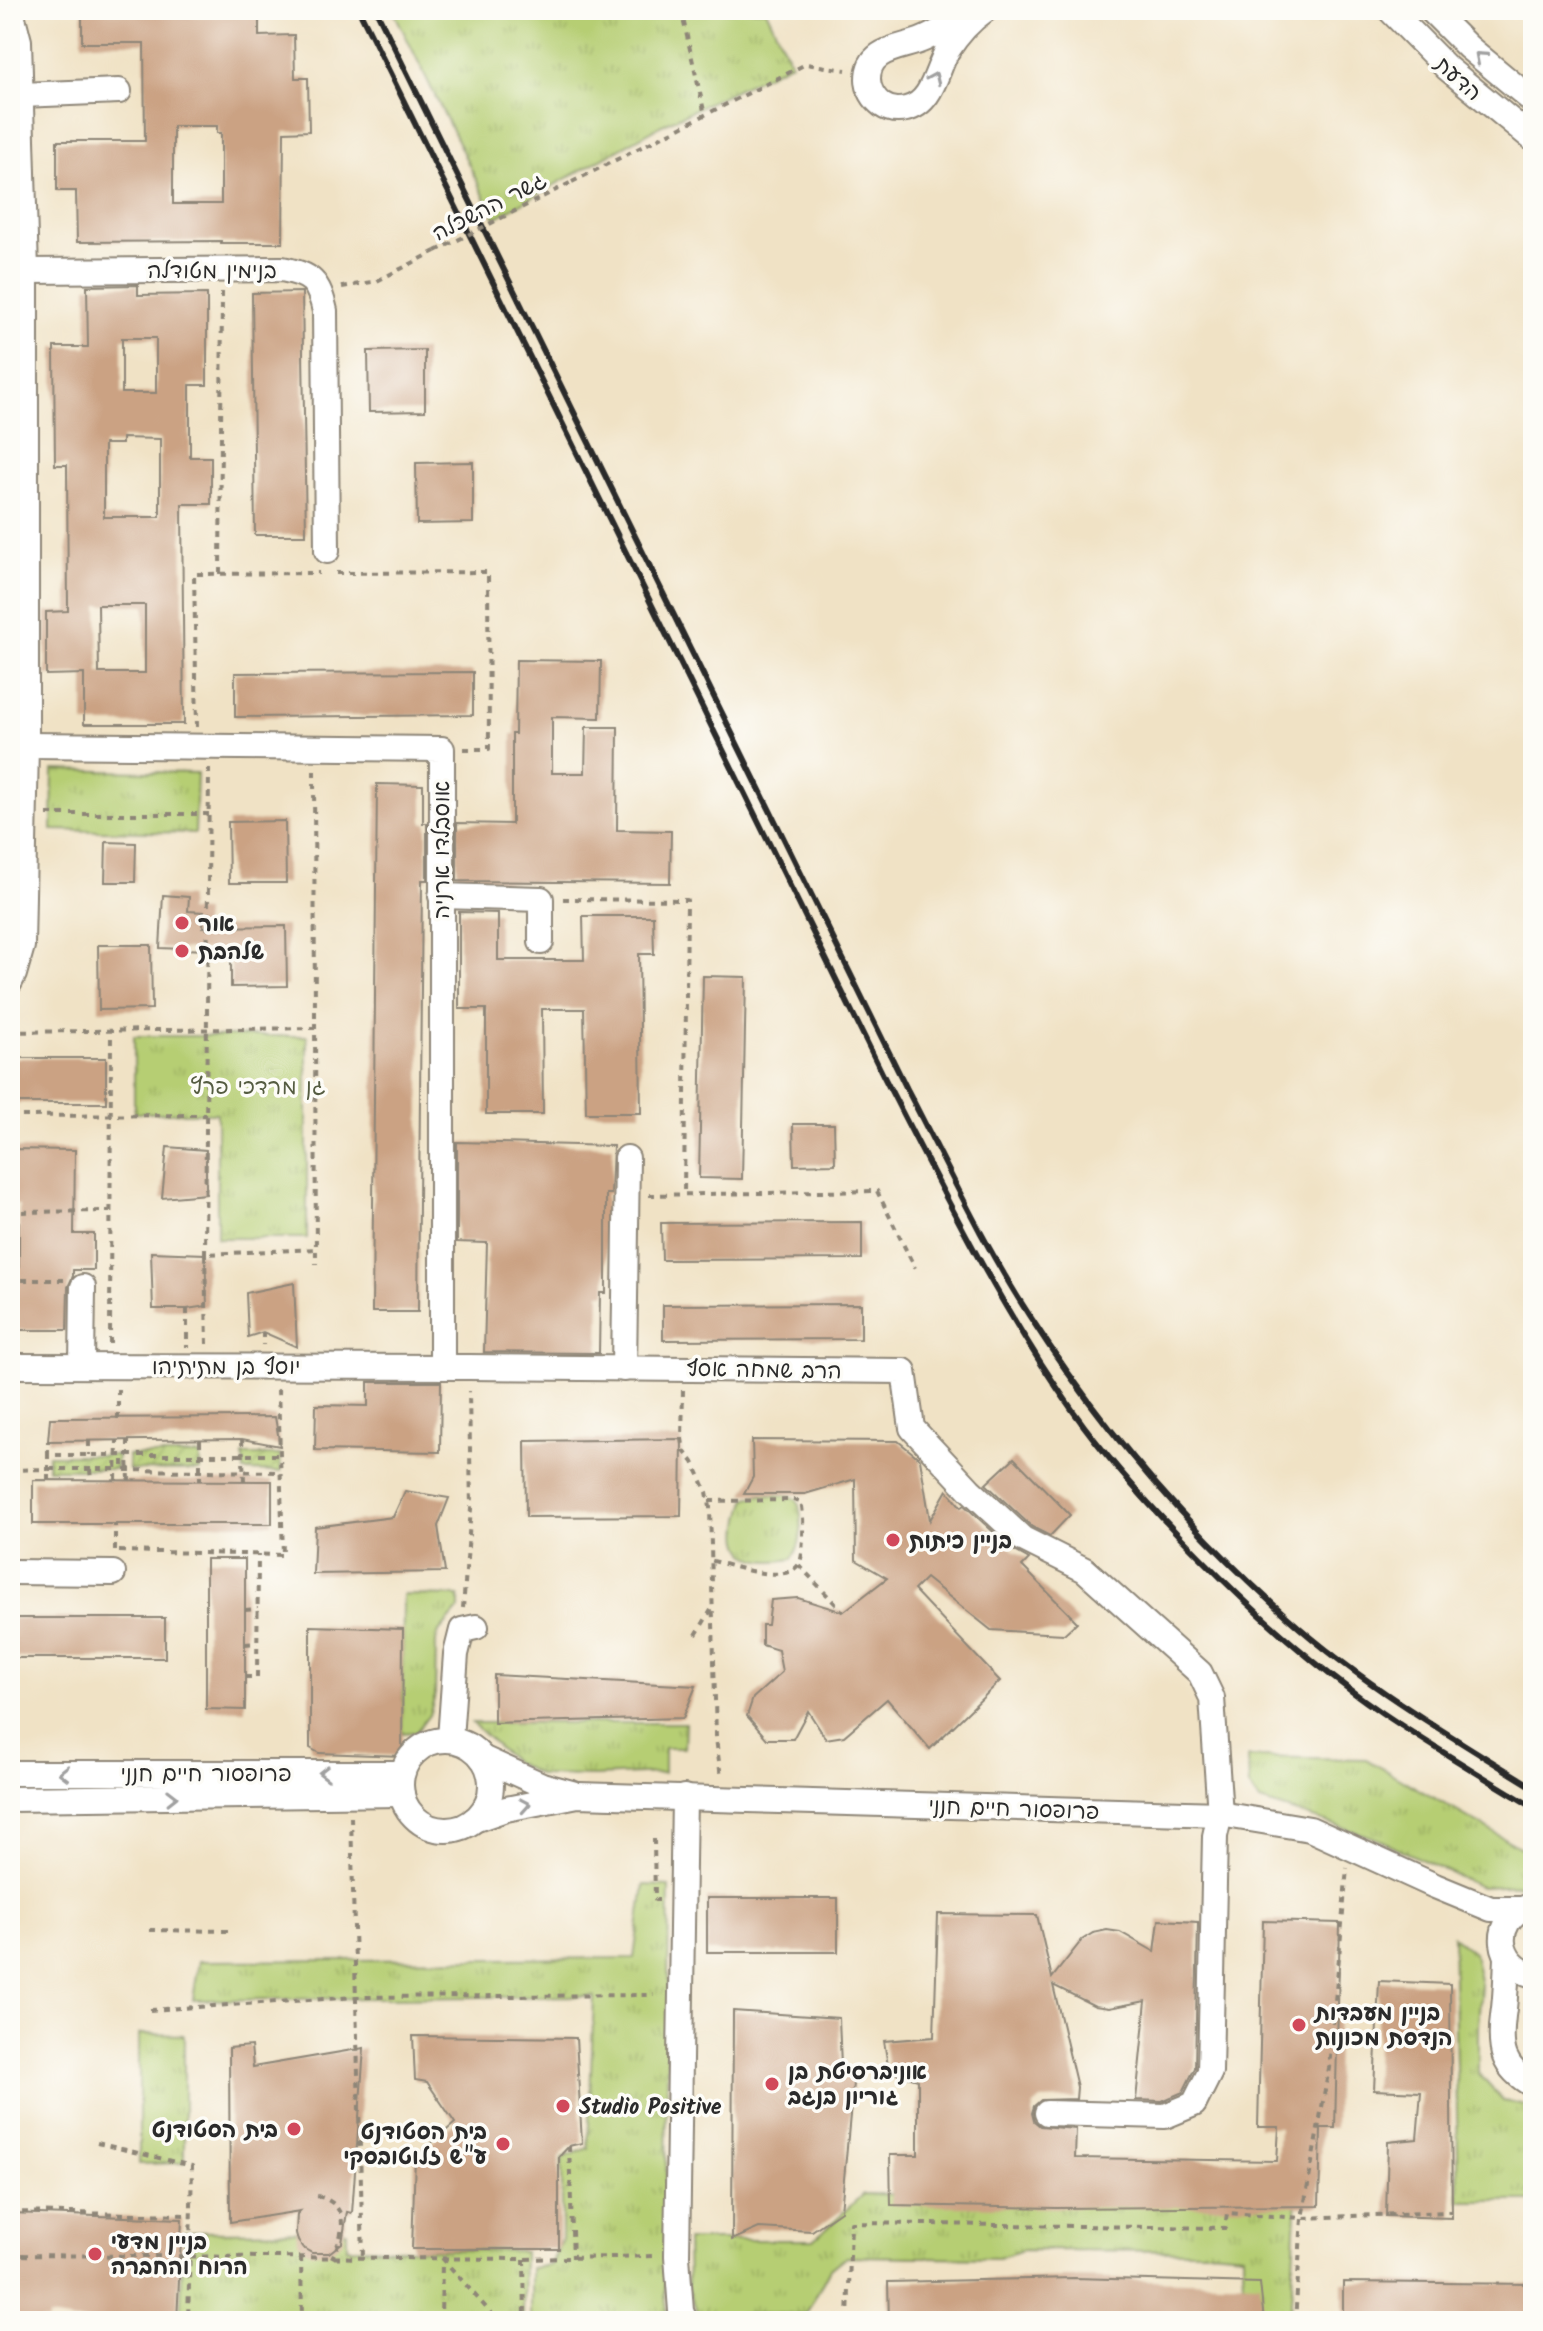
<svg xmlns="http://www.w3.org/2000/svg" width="1543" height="2331" viewBox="0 0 1543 2331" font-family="Kalam,'Playpen Sans Hebrew',sans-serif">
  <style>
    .grass { fill: url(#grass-tufts); stroke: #707c4f; stroke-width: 2 }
    .garden { fill: url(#garden-furrows); stroke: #707c4f; stroke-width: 2 }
    .building { fill: #cba283; fill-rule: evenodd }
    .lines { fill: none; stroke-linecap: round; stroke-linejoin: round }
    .minor-casing { stroke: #8e8678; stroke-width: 28 }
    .path { stroke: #8e8678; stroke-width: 4; stroke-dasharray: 6 6; stroke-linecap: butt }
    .minor { stroke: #fff; stroke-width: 24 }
    .rail { stroke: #2b2b2b; stroke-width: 6 }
    .path-bridge { stroke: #8e8678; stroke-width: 4; stroke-dasharray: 6 6; stroke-linecap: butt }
    .oneway { stroke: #a0a0a0 }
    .poi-dot { fill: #d1495b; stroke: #fdfcf7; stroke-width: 3 }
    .labels { text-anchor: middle; stroke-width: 7; stroke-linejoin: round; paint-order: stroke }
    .street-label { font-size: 22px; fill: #2b2b2b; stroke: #fdfcf7 }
    .poi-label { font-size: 22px; font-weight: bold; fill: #2b2b2b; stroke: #fdfcf7; text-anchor: start }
    .park-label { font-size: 22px; fill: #555c41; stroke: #fdfcf7 }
  </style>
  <defs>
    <pattern id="grass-tufts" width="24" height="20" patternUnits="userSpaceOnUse" patternTransform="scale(2)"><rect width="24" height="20" fill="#b6ce73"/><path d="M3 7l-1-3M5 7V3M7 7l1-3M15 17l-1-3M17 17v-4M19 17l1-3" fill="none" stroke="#9db164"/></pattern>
    <pattern id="garden-furrows" width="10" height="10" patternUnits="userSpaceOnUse" patternTransform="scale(2)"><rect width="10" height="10" fill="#b6ce73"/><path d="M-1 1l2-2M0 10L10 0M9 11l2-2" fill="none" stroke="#9db164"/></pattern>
  </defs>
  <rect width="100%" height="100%" fill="#fdfcf7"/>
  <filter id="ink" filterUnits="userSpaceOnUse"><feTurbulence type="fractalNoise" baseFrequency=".0125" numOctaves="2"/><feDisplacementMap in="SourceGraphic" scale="16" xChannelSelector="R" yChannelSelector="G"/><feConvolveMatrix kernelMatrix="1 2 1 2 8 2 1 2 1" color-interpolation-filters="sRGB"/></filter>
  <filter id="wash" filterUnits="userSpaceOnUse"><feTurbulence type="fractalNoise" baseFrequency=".006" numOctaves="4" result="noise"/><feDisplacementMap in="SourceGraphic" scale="32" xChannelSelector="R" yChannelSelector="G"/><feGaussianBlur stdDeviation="1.8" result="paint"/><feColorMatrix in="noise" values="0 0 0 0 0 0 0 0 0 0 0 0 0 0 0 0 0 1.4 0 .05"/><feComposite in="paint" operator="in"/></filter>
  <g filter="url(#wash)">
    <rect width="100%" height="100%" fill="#f0e2c5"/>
    <!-- grass -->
    <g class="grass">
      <polygon points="393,10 766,10 791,63 662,125 495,218"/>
      <polygon points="53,770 197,773 195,833 52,830"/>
      <polygon points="134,1036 307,1036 307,1238 217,1238 217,1113 134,1113"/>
      <path d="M 762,1495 L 790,1496 L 797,1500 C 804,1518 803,1543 792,1559 C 739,1568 730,1545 747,1498 Z"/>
      <polygon points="403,1595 459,1596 459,1609 439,1632 436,1641 435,1696 429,1715 416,1732 402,1733"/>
      <polygon points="472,1723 685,1723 684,1748 664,1748 664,1773 594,1776 540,1775 514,1762"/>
      <polygon points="1248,1757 1366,1759 1533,1855 1533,1875 1525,1885 1480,1887 1378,1839 1260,1801 1249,1787"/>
      <polygon points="644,1885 669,1886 665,2293 668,2321 531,2321 531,2268 551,2265 562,2239 562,2158 588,2148 594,1996 193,2000 199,1961 634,1958"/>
      <polygon points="1453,1936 1474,1953 1481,1985 1478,2026 1478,2073 1503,2101 1533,2106 1533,2201 1459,2201"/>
      <polygon points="139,2034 184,2035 184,2163 139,2164"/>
      <polygon points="863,2194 1297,2195 1290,2321 1244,2321 1243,2254 1209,2251 1023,2250 998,2258 846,2256 830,2269 806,2314 698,2314 688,2288 687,2240 814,2240"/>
      <polygon points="347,2231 347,2248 524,2251 523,2321 180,2321 184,2232"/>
    </g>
    <!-- garden -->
    <g class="garden">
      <polygon points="48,1455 117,1455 116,1469 48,1469"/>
      <polygon points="128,1455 200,1455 200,1471 129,1470"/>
      <polygon points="243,1455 280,1455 281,1472 244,1471"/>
    </g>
    <g id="blocks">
      <!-- building -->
      <g class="building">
        <path d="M 82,10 L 179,10 L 179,16 L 219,16 L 219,10 L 259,10 L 259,36 L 294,35 L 295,78 L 308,78 L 309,131 L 284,132 L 283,243 L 221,243 L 221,241 L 77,242 L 76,191 L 57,191 L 57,141 L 145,141 L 144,43 L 82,43 ZM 173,126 L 217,126 L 217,133 L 221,133 L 221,204 L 173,204 Z"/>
        <path d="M 138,285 L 138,295 L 207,294 L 207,385 L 190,385 L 190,457 L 211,457 L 211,504 L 182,504 L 184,724 L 84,724 L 84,674 L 46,675 L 46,612 L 68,611 L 67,465 L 55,465 L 54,347 L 88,347 L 87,286 ZM 122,338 L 156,338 L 156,393 L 122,393 ZM 122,438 L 160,439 L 160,517 L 104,517 L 104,444 L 122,444 ZM 98,605 L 145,605 L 145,673 L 99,673 Z"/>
        <polygon points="302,292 306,535 255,535 252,293"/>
        <polygon points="425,350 425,411 369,412 368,351"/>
        <polygon points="473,462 473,523 417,524 416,463"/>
        <polygon points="516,660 601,661 600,718 552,717 552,773 585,773 586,727 618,727 617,830 671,831 670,883 457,881 457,823 512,824 512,734 515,734"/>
        <polygon points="473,672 473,715 235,717 235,673"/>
        <polygon points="377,784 423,785 423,823 427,823 427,880 422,880 418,1312 372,1312"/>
        <polygon points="285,821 286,883 229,883 228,822"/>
        <polygon points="106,842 136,843 135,882 105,882"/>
        <polygon points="163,895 189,897 188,911 204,912 203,927 286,926 287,986 231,987 231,951 160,948"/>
        <polygon points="459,912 498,913 498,960 584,960 583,916 653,916 654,954 639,954 641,1113 586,1113 584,1009 542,1009 543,1114 486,1114 486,1009 459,1009"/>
        <polygon points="98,945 151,945 152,1009 99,1010"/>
        <polygon points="703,976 746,977 742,1179 699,1178"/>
        <rect x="10" y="1058" width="96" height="45"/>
        <polygon points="793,1124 834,1124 835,1164 794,1165"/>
        <polygon points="457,1142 613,1146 611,1194 606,1194 606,1293 600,1293 599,1353 484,1352 487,1243 457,1242"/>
        <polygon points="167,1147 206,1150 206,1194 162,1198"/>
        <polygon points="10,1149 75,1150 74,1234 94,1234 94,1270 73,1270 73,1276 68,1287 67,1330 10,1330 10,1287 19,1288 19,1205 10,1205"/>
        <polygon points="862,1222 862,1259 662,1260 661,1223"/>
        <polygon points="151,1252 205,1254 207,1306 187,1309 153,1309"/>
        <polygon points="294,1283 297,1347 263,1332 248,1337 246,1293"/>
        <polygon points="861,1304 861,1339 663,1340 663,1305"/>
        <polygon points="368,1382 441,1382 440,1452 315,1450 316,1405 368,1406"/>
        <polygon points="275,1417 280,1446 242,1439 48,1441 50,1418"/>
        <polygon points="682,1439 681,1516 526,1517 525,1441"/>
        <polygon points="752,1440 898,1441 920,1459 930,1520 947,1490 961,1507 964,1505 1013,1550 1029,1559 1022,1566 1077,1622 1064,1634 991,1630 926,1578 914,1590 1000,1681 930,1749 887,1699 844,1736 826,1739 808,1711 793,1739 767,1739 747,1716 753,1698 782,1672 778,1650 762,1645 762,1625 768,1625 771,1600 798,1598 843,1612 887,1578 856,1560 855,1479 805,1494 744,1494 753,1477"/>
        <polygon points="1014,1458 1070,1515 1050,1536 1032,1527 986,1484"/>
        <polygon points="33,1480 272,1481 272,1524 33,1524"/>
        <polygon points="405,1491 449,1498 438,1526 445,1572 313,1574 315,1527 393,1517"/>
        <polygon points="206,1559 245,1559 245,1710 206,1709"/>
        <rect x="10" y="1618" width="155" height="40"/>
        <polygon points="310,1626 403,1629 402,1756 319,1753 310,1748"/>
        <polygon points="494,1675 678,1685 696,1686 683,1718 494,1723"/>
        <rect x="707" y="1898" width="131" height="54"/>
        <polygon points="938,1914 1037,1915 1052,1978 1082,1940 1093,1933 1107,1930 1120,1932 1155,1952 1159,1920 1198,1922 1195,2068 1183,2092 1162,2101 1136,2100 1146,2001 1109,2008 1095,2006 1053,1985 1077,2087 1076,2099 1041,2100 1034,2106 1032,2113 1034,2121 1040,2126 1076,2129 1075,2158 1277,2161 1279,2127 1258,2127 1263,1921 1340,1923 1335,2128 1321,2128 1319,2206 1056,2208 891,2205 890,2155 918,2155 918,2080 889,2072 884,2041 934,2037"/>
        <polygon points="1379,1981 1450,1984 1452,2218 1386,2216 1388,2142 1417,2139 1421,2092 1374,2090"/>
        <polygon points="733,2011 839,2018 841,2066 853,2083 841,2211 812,2231 759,2228 732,2240"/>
        <polygon points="413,2036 576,2038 582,2143 569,2146 559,2157 559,2249 412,2249 415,2157 455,2123 427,2082 415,2080"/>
        <polygon points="251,2046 253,2067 364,2048 352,2213 347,2212 342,2243 329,2253 312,2253 303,2248 298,2241 296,2233 297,2214 300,2211 230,2222 229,2048"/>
        <polygon points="10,2213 182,2219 177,2321 76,2321 48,2317 48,2321 10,2321"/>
        <polygon points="1074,2278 1260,2283 1264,2321 889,2321 888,2282"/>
        <polygon points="1343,2282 1533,2284 1533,2321 1343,2321"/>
      </g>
    </g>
  </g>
  <g filter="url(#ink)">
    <use href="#blocks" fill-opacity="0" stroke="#8e8678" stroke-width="2"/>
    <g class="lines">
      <defs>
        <g id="minor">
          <path d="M 978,10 C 960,20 942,31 924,39 C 902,49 868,47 868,79 C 868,89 874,99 882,105 C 889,110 898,111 906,109 C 932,104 936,71 947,51 C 957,35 969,21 985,10"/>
          <polyline points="1390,10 1447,68 1533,139"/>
          <polyline points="1431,10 1468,47 1533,101"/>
          <polyline points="21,95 119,91"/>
          <path d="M 26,271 L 282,269 C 312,275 318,281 325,311 L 327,551"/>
          <polyline points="26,745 442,749 442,1367"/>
          <polyline points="441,896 541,899 541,942"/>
          <polyline points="10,982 14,974 22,946 26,745 26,271 19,41 11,10"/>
          <polyline points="10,1366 468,1367 904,1371 912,1428 970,1490 1023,1539 1085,1570 1200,1673 1212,1698 1220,1814 1215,1836 1210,2072 1194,2104 1165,2116 1047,2113"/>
          <polyline points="82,1366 83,1287"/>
          <polyline points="624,1369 627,1158"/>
          <polyline points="10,1572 113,1573"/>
          <polyline points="450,1739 456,1654 462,1630 476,1627"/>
          <circle cx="446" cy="1785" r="45"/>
          <polyline points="482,1758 542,1785 572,1793"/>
          <polyline points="10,1773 402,1773"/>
          <polyline points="684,1797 677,2256 681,2311 685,2321"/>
          <polyline points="10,1799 402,1794"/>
          <polyline points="474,1820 506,1809 578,1795 1220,1814 1310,1829 1435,1886 1491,1909 1520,1909"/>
          <path d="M 1527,1907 C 1491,1921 1497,1966 1533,1975"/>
          <path d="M 1507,1958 C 1506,1977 1506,1997 1503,2016 C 1499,2049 1502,2068 1533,2085"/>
        </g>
      </defs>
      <!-- minor casing -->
      <use href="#minor" class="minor-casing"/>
      <!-- path -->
      <g class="path">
        <polyline points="681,10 705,115"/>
        <polyline points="572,182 806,64 846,70"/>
        <polyline points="342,287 377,281 436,251"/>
        <polyline points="336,573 488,572 489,749 463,749"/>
        <polyline points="220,574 222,292"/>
        <polyline points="197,727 194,574 319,573"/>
        <polyline points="209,768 205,1254 316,1249"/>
        <polyline points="314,771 316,1264"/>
        <polyline points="47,814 209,814"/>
        <polyline points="563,899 687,900 684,1195"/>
        <polyline points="10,1032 315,1028"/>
        <polyline points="10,1116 206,1115"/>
        <polyline points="649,1195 877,1191 915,1268"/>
        <polyline points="10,1212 110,1211"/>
        <polyline points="205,1254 207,1344"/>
        <polyline points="10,1280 64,1280"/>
        <polyline points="187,1309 187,1347"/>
        <polyline points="263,1332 263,1345"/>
        <polyline points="110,1344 111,1030"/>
        <polyline points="683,1390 682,1439 684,1451 693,1462 707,1492 710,1507 716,1738 721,1778"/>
        <polyline points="118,1419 118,1389"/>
        <polyline points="242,1439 244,1481"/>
        <polyline points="128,1440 128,1455"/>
        <polyline points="200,1440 200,1481"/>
        <polyline points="89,1441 89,1455"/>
        <polyline points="48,1455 48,1441"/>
        <polyline points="90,1469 91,1480"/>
        <polyline points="10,1470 48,1469 48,1455 123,1455 123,1470 281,1472"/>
        <polyline points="48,1480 48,1469 116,1469"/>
        <polyline points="116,1480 117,1441"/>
        <polyline points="129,1480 128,1455 280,1455"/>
        <path d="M 709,1501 L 793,1500 L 801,1502 C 804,1514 803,1526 803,1539 C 802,1547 803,1557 799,1564 C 785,1586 730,1565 710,1560"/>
        <polyline points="115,1551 115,1524"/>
        <polyline points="119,1551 283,1555 278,1388"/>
        <polyline points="799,1565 843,1612"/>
        <polyline points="463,1608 471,1509 469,1391"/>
        <polyline points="245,1610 258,1609"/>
        <polyline points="696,1635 711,1610"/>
        <polyline points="245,1644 257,1643"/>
        <polyline points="245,1677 257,1677 258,1555"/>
        <polyline points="351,1817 363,2258"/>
        <polyline points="654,1839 655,1900 659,1900"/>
        <polyline points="150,1930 228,1931"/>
        <polyline points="150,2010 356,1997 654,1995"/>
        <polyline points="97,2143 192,2166 188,2321"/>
        <polyline points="569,2146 573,2258"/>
        <path d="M 317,2196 C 351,2204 344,2234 332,2258"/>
        <polyline points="10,2212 191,2215"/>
        <polyline points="10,2255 524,2259 655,2256"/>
        <polyline points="301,2257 302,2321"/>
        <polyline points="442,2258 498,2321"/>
        <polyline points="524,2259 525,2321"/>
        <polyline points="441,2321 442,2261"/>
        <polyline points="848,2321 851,2223 1225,2228 1227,2213 1302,2218 1450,2212"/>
        <polyline points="1295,2321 1302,2218 1329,2068 1347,1868"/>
      </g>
      <!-- minor -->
      <use href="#minor" class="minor"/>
      <!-- rail -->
      <g class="rail">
        <path d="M 359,10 L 885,1079 C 943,1192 999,1306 1073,1411 C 1110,1463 1154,1511 1200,1557 C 1260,1618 1326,1677 1399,1724 C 1443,1753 1488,1780 1533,1807"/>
        <path d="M 376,10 L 908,1091 C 947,1166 983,1244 1029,1315 C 1098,1423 1181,1520 1275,1606 C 1352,1678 1444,1732 1533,1787"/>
      </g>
      <!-- path-bridge -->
      <polyline class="path-bridge" points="436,251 572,182"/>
    </g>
    <!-- one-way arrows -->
    <defs><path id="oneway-chevron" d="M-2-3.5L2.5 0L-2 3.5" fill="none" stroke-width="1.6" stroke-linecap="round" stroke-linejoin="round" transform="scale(2)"/></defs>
    <g class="oneway">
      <use href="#oneway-chevron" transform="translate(1480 57) rotate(-139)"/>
      <use href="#oneway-chevron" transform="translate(934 78) rotate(-66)"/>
      <use href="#oneway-chevron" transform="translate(64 1773) rotate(-180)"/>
      <use href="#oneway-chevron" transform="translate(324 1773) rotate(-180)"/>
      <use href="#oneway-chevron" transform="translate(172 1797) rotate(-1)"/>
      <use href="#oneway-chevron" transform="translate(525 1805) rotate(-10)"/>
    </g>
  </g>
  <!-- markers -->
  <g class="poi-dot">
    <circle cx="182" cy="923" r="8"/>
    <circle cx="182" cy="951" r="8"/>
    <circle cx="893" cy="1540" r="8"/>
    <circle cx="1299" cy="2025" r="8"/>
    <circle cx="772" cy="2084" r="8"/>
    <circle cx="563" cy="2106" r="8"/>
    <circle cx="294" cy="2129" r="8"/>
    <circle cx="503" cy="2144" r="8"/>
    <circle cx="95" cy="2254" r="8"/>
  </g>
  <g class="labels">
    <!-- street labels -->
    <g class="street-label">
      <text transform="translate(1459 78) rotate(42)" y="8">הדעת</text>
      <text transform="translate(489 206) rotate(-27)" y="8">גשר ההשכלה</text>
      <text x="212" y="278">בנימין מטודלה</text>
      <text transform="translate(441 850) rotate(-90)" y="8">אוסבלדו ארניה</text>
      <text x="226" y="1374">יוסף בן מתיתיהו</text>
      <text transform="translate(764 1369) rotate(1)" y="8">הרב שמחה אסף</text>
      <text x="206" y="1781">פרופסור חיים חנני</text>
      <text transform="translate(1014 1808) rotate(2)" y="8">פרופסור חיים חנני</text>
    </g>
    <!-- poi labels -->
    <g class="poi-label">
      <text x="198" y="931">אור</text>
      <text x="198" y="959">שלהבת</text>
      <text x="909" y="1548">בניין כיתות</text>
      <text x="1315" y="2020">בניין מעבדות<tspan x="1315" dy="25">הנדסת מכונות</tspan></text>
      <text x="788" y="2079">אוניברסיטת בן<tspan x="788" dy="25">גוריון בנגב</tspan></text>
      <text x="579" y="2114">Studio Positive</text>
      <text x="278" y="2137" text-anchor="end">בית הסטודנט</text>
      <text x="487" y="2139" text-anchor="end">בית הסטודנט<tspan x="487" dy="25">ע"ש זלוטובסקי</tspan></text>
      <text x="111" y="2249">בניין מדעי<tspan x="111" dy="25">הרוח והחברה</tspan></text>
    </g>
    <!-- park labels -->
    <g class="park-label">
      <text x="258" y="1094">גן מרדכי פרץ</text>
    </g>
  </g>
  <!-- margin -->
  <rect width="1543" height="2331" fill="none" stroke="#fdfcf7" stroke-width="40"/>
</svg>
